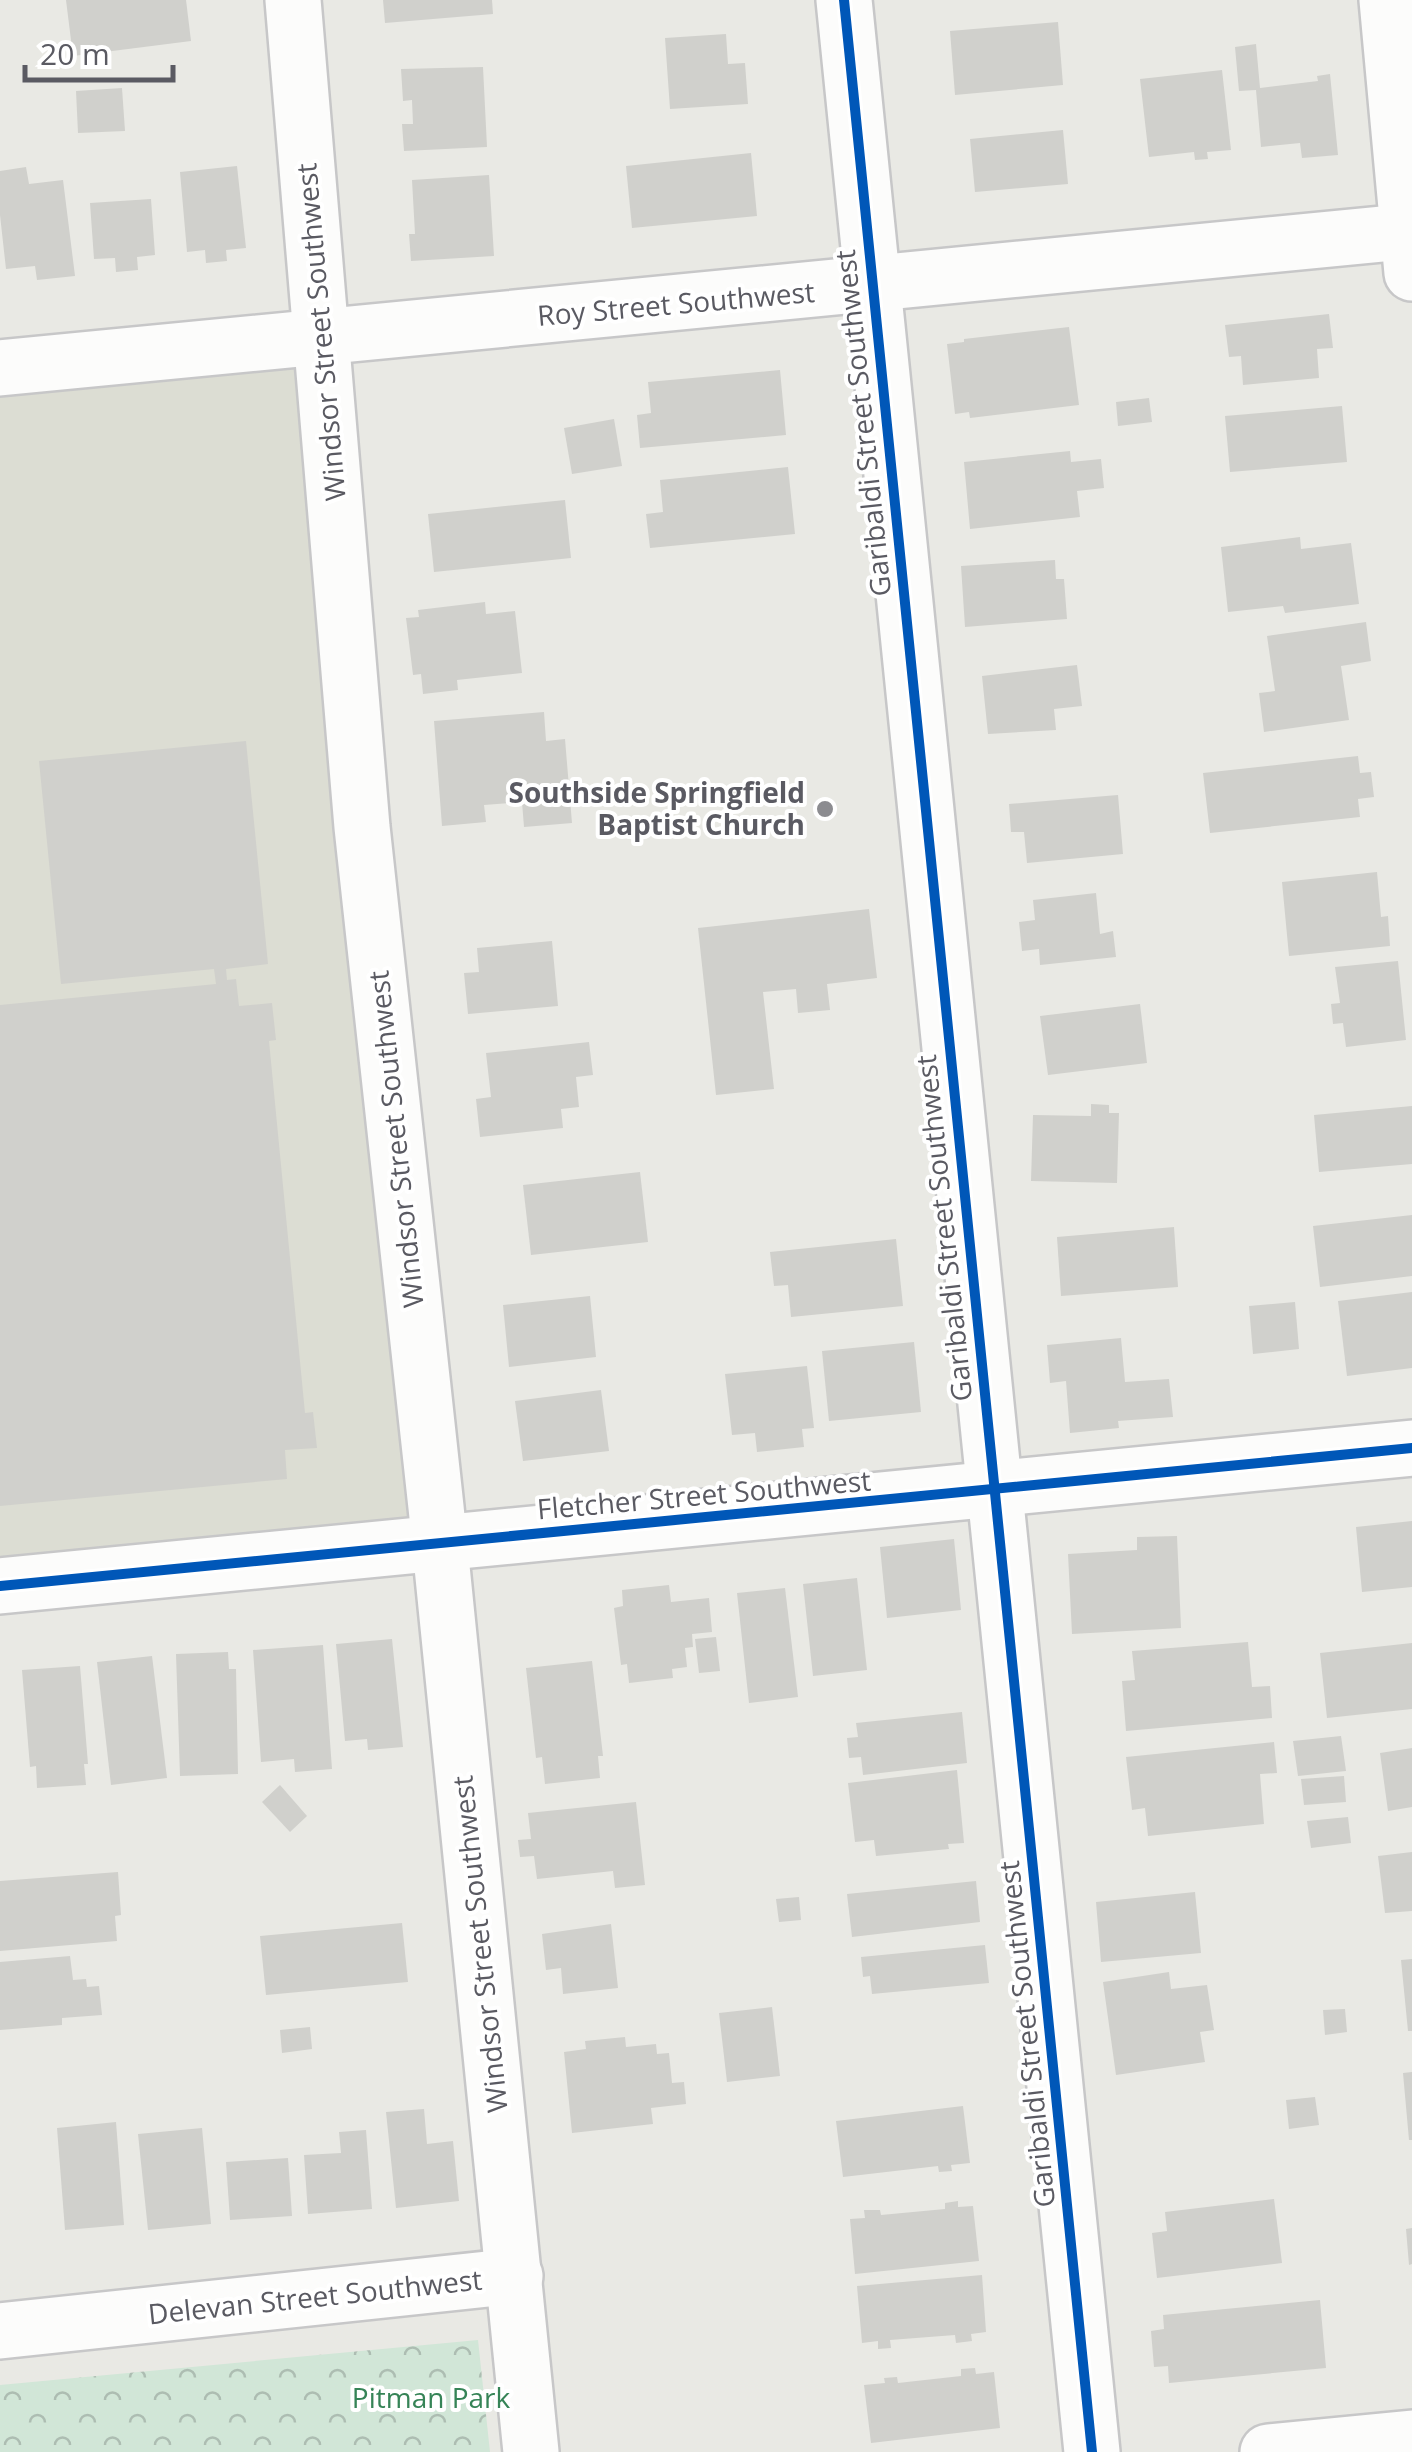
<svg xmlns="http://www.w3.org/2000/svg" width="1412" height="2452" viewBox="0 0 1412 2452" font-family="'Open Sans',sans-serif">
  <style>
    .education { fill: #dcddd3 }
    .park { fill: url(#park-crowns) }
    .building { fill: #d0d0cc }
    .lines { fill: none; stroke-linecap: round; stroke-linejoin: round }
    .minor-casing { stroke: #c7c7c8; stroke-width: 60 }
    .minor { stroke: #fcfcfb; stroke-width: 55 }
    .cycleway-casing { stroke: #fff; stroke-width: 16 }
    .cycleway { stroke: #0057b8; stroke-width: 10 }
    .poi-dot { fill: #8c8c90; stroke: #fff; stroke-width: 4 }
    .labels { text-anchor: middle; stroke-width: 8; stroke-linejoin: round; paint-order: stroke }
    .street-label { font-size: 28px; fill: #5a5a62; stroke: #fff }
    .poi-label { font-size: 28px; font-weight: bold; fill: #5a5a62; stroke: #fff; text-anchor: end }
    .park-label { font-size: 28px; fill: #368457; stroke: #fff }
  </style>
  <defs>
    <pattern id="park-crowns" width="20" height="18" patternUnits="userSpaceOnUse" patternTransform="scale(2.5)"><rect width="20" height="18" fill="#d1e6d7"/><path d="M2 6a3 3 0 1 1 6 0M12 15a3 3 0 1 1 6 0" fill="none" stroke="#adbdb2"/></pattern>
  </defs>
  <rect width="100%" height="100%" fill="#e9e9e4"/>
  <!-- education -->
  <polygon class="education" points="337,348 464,1556 0,1585 0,385"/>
  <!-- park -->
  <polygon class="park" points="478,2340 490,2452 0,2452 0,2385"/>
  <!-- building -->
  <g class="building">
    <polygon points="66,0 186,0 191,41 73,56"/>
    <polygon points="383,0 492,0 493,14 385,23"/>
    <polygon points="1058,22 1063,85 955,95 950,31"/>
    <polygon points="726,34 728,64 745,63 748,104 670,109 665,38"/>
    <polygon points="1256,44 1260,88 1318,81 1317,76 1330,74 1338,155 1302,158 1300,143 1261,147 1256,90 1239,91 1235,47"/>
    <polygon points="483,67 487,147 404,151 402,124 413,124 412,100 403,101 401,69"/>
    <polygon points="1222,70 1231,150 1207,152 1208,159 1195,160 1194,152 1149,157 1140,79"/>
    <polygon points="122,88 125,131 78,133 76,91"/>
    <polygon points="1063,130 1068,184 975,192 970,139"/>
    <polygon points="751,153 757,216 632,228 626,166"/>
    <polygon points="237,166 246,248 226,250 227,261 206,263 205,250 187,252 180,172"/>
    <polygon points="26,167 29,184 63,180 75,276 37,280 35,266 6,269 0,215 0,171"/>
    <polygon points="489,175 494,256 411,261 409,234 415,234 412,180"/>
    <polygon points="151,199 155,255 137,257 138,270 116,272 115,258 94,259 90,203"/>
    <polygon points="1329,314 1333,348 1317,349 1319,378 1243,385 1241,356 1229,357 1225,325"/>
    <polygon points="1069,327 1079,405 970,418 969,412 955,414 947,344 964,342 964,339"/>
    <polygon points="780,370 786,435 640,448 637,415 651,413 648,382"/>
    <polygon points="1149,398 1152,422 1118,426 1116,402"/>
    <polygon points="1342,406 1347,462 1230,472 1225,416"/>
    <polygon points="614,419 622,466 572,474 564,428"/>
    <polygon points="1070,451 1071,462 1101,459 1104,488 1077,491 1080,517 970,529 964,462"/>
    <polygon points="788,467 795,534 650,548 646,514 663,512 660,480"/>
    <polygon points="565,500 571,558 434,572 428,514"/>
    <polygon points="1300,537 1301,549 1351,543 1359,604 1285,613 1283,606 1228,612 1221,547"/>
    <polygon points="1055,560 1056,579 1064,579 1067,619 965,627 961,566"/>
    <polygon points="485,602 486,614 515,611 522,673 457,680 458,690 423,694 421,674 413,675 406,618 419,617 418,610"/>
    <polygon points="1366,622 1371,661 1341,666 1349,720 1264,732 1259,693 1275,691 1267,636"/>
    <polygon points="1077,665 1082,706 1054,709 1056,730 988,734 982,676"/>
    <polygon points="544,712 546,741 565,739 572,823 524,827 522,802 484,805 486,822 442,826 434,721"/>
    <polygon points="246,741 268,964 226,969 227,980 236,979 239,1006 272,1003 276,1040 269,1041 305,1413 313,1412 317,1448 285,1450 287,1479 0,1506 0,1005 216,984 214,969 61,984 39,761"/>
    <polygon points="1358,756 1360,773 1371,772 1374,797 1358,799 1360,817 1210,833 1203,773"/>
    <polygon points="1118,795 1123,854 1027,863 1024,832 1011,832 1009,804"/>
    <polygon points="1377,872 1381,917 1388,916 1390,946 1289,956 1282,882"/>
    <polygon points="1096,893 1100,934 1113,931 1116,957 1040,965 1039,949 1022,951 1019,922 1035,920 1033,900"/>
    <polygon points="869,909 877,978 827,984 830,1010 798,1013 796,989 763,992 774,1089 716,1095 698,928"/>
    <polygon points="552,941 558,1006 468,1014 464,973 479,972 477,948"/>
    <polygon points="1398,961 1406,1040 1346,1047 1343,1023 1333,1024 1331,1004 1340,1003 1335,967"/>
    <polygon points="1140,1004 1147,1063 1048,1075 1040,1016"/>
    <polygon points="589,1042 593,1075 576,1077 579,1107 561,1109 563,1128 480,1137 476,1099 491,1097 486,1053"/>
    <polygon points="1091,1104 1109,1105 1109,1113 1119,1113 1117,1183 1031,1181 1033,1115 1091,1116"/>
    <polygon points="1412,1106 1412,1164 1319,1172 1314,1115"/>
    <polygon points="640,1172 648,1242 531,1255 523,1185"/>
    <polygon points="1412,1215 1412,1276 1320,1287 1313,1226"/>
    <polygon points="1174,1227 1178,1287 1061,1296 1057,1237"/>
    <polygon points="896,1239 903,1306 791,1317 788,1285 774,1286 770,1252"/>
    <polygon points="1412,1292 1412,1368 1347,1376 1338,1301"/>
    <polygon points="590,1296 596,1357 509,1367 503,1305"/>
    <polygon points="1295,1302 1299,1349 1253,1354 1249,1306"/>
    <polygon points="1121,1338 1125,1382 1169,1379 1173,1417 1118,1421 1119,1428 1070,1433 1066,1381 1050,1383 1047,1345"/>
    <polygon points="914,1342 921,1412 829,1421 822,1351"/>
    <polygon points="807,1366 814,1428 802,1429 804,1447 757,1452 755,1433 732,1435 725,1374"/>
    <polygon points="601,1390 609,1451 523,1461 515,1401"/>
    <polygon points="1412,1521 1412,1587 1362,1592 1356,1527"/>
    <polygon points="1177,1536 1181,1628 1072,1634 1068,1554 1137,1550 1137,1537"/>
    <polygon points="954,1539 961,1610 887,1618 880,1547"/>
    <polygon points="857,1578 867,1670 813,1676 803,1584"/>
    <polygon points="669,1585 671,1602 709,1598 712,1632 692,1634 693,1647 685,1648 687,1667 672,1669 673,1678 629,1683 627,1664 621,1665 614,1608 623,1606 622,1590"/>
    <polygon points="785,1588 798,1697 749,1703 737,1593"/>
    <polygon points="716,1637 720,1671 699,1673 695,1639"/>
    <polygon points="392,1639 403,1747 368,1750 367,1739 345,1741 336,1644"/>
    <polygon points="1248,1642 1252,1687 1270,1686 1272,1718 1126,1731 1122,1681 1135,1680 1132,1651"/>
    <polygon points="1412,1643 1412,1709 1327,1718 1320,1653"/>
    <polygon points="323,1645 332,1769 295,1772 294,1759 261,1762 253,1650"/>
    <polygon points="228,1652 229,1669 236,1669 238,1774 180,1776 176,1654"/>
    <polygon points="152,1656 167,1778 111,1785 97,1662"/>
    <polygon points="592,1661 603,1756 598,1756 600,1778 545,1784 542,1757 536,1758 526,1668"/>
    <polygon points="80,1666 88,1764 84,1764 86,1785 37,1788 36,1766 30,1767 22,1670"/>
    <polygon points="962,1712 967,1763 863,1775 861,1757 849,1758 847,1738 858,1737 856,1723"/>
    <polygon points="1341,1736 1346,1771 1298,1776 1293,1741"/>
    <polygon points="1274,1742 1277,1773 1260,1774 1264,1824 1148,1836 1145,1808 1132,1810 1126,1757"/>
    <polygon points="1412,1748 1412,1807 1388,1811 1380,1753"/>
    <polygon points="957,1770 964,1843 948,1844 949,1849 876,1856 874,1840 855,1842 848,1783"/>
    <polygon points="1344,1776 1346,1802 1304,1805 1301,1779"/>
    <polygon points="280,1785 307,1816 290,1832 262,1802"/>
    <polygon points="636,1802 645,1885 615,1888 613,1871 537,1879 534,1856 520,1857 518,1840 531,1839 528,1813"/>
    <polygon points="1348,1817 1351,1843 1311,1848 1307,1821"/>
    <polygon points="1412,1852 1412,1911 1385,1913 1378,1856"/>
    <polygon points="118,1872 121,1915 115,1916 117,1941 0,1951 0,1881"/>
    <polygon points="976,1881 980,1922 852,1937 847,1894"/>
    <polygon points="1195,1892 1201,1953 1101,1962 1096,1902"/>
    <polygon points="799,1897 801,1920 779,1922 776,1899"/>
    <polygon points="402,1923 408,1982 266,1995 260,1936"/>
    <polygon points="611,1924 618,1988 563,1994 561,1968 546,1970 542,1934"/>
    <polygon points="985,1945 989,1983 872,1994 870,1976 863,1977 861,1957"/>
    <polygon points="70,1956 73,1980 86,1979 87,1987 99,1986 102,2015 62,2018 62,2025 0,2030 0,1962"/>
    <polygon points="1412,1959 1412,2031 1408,2031 1401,1960"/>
    <polygon points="1169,1972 1171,1989 1207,1985 1214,2030 1200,2032 1205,2062 1116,2075 1103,1982"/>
    <polygon points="772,2007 780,2076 727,2082 719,2013"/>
    <polygon points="1345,2009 1347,2032 1325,2035 1323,2010"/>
    <polygon points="310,2027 312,2049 282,2053 280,2030"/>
    <polygon points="625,2037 626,2047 656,2044 657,2054 669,2053 672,2083 684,2082 686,2104 651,2108 653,2124 572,2133 564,2052 586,2049 585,2041"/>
    <polygon points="1412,2072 1412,2140 1409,2140 1403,2073"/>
    <polygon points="1315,2097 1319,2125 1289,2129 1286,2100"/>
    <polygon points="963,2106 970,2163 951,2165 952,2171 939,2172 938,2166 843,2177 836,2121"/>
    <polygon points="424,2109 427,2144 453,2141 459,2201 396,2208 386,2112"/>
    <polygon points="116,2122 124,2225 65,2230 57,2128"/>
    <polygon points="202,2128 211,2224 148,2230 138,2134"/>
    <polygon points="366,2130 372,2209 308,2214 304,2155 341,2153 339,2132"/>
    <polygon points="288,2158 292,2216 230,2220 226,2162"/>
    <polygon points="1274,2199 1282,2263 1157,2278 1152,2233 1167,2231 1165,2212"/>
    <polygon points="958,2201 958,2207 973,2206 979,2261 855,2274 850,2219 865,2218 864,2210 880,2210 881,2215 945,2209 945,2203"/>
    <polygon points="1412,2228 1412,2264 1409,2265 1406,2229"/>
    <polygon points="982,2275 986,2332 971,2334 972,2341 956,2343 955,2335 890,2340 891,2348 878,2349 878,2341 862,2343 857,2286"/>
    <polygon points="1320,2300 1326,2368 1169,2383 1168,2366 1154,2367 1151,2331 1164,2329 1163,2315"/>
    <polygon points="975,2368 976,2374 994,2372 1000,2428 871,2443 864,2385 885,2383 884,2378 897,2377 898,2383 961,2376 961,2369"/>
  </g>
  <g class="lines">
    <defs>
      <g id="minor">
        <polyline points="293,0 362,827 436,1507 531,2452"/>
        <polyline points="844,0 1092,2452"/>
        <polyline points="1387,0 1412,273"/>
        <polyline points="0,368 1412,231"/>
        <polyline points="0,1586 1412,1448"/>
        <polyline points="0,2331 515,2276"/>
        <polyline points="1268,2452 1412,2438"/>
      </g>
    </defs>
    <!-- minor casing -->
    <use href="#minor" class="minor-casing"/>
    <!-- minor -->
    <use href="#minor" class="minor"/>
    <defs>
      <g id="cycleway">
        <polyline points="844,0 1092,2452"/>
        <polyline points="0,1586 1412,1448"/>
      </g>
    </defs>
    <!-- cycleway casing -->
    <use href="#cycleway" class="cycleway-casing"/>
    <!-- cycleway -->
    <use href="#cycleway" class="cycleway"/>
  </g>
  <!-- markers -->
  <circle class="poi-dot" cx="825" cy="809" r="10"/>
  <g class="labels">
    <!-- street labels -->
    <g class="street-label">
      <text transform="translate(676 304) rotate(-5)" y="10">Roy Street Southwest</text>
      <text transform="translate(321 332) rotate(-95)" y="10">Windsor Street Southwest</text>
      <text transform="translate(863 423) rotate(-96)" y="10">Garibaldi Street Southwest</text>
      <text transform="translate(396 1139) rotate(-96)" y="10">Windsor Street Southwest</text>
      <text transform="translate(944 1228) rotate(-96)" y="10">Garibaldi Street Southwest</text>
      <text transform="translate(704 1495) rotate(-5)" y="10">Fletcher Street Southwest</text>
      <text transform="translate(480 1944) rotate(-96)" y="10">Windsor Street Southwest</text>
      <text transform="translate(1027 2034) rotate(-96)" y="10">Garibaldi Street Southwest</text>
      <text transform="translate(315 2297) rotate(-6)" y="10">Delevan Street Southwest</text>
    </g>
    <!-- poi labels -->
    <g class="poi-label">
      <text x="805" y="803">Southside Springfield<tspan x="805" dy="32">Baptist Church</tspan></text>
    </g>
    <!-- park labels -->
    <g class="park-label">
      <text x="431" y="2408">Pitman Park</text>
    </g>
  </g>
  <!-- scale -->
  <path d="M25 65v15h148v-15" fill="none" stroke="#5a5a62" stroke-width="5"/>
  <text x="40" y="65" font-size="30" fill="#5a5a62" stroke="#ffffff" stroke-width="8" paint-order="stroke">20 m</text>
</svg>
